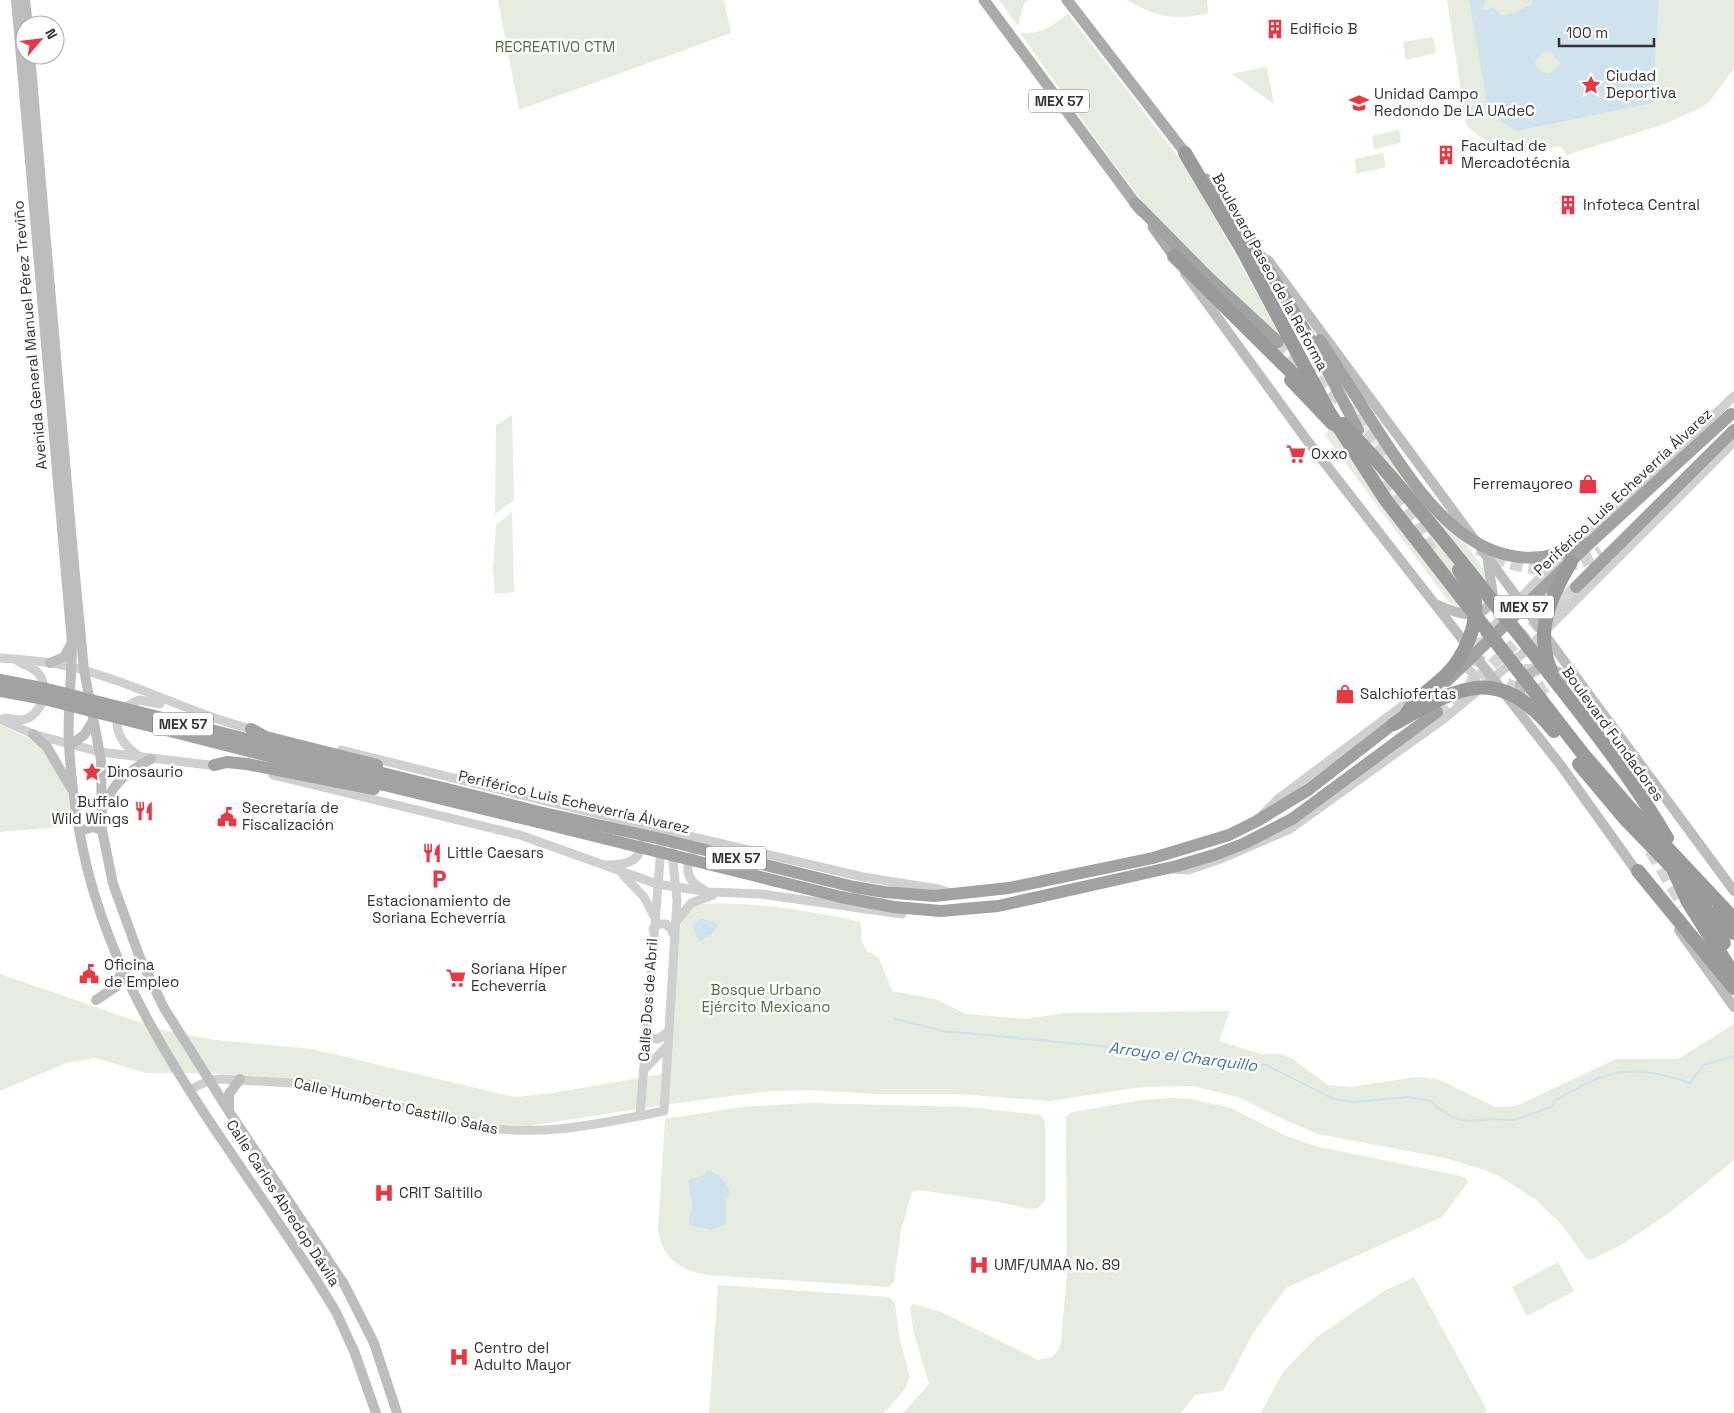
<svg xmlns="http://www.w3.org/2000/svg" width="1734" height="1413" viewBox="0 0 1734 1413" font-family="'Space Grotesk',sans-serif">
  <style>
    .green { fill: #e6ecdf }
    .water { fill: #cfe2ee; fill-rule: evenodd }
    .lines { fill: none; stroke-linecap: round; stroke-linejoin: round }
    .stream { stroke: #cfe2ee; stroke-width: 2 }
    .trunk-tunnel { stroke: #d6d6d6; stroke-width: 12; stroke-dasharray: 12 6; stroke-linecap: butt }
    .motorway-tunnel { stroke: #d6d6d6; stroke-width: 14; stroke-dasharray: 14 7; stroke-linecap: butt }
    .tertiary { stroke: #d0d0d0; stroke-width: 9 }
    .secondary { stroke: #bdbdbd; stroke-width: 10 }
    .primary { stroke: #ababab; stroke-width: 11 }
    .trunk { stroke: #a2a2a2; stroke-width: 12 }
    .motorway { stroke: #9a9a9a; stroke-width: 14 }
    .trunk-bridge { stroke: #a2a2a2; stroke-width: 12 }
    .motorway-bridge { stroke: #9a9a9a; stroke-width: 14 }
    .labels { text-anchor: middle; stroke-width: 5; stroke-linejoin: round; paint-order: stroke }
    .shield { fill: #fff; stroke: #707070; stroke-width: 1 }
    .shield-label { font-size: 14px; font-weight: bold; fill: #333 }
    .poi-label { font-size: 15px; fill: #333; stroke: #fff; text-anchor: start }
    .park-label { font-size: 15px; fill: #56703f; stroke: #fff }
    .street-label { font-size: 15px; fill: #333; stroke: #fff }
    .water-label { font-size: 16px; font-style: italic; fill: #3f7597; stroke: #fff }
  </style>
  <rect width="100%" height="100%" fill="#fff"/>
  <!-- green -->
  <g class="green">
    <polygon points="498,0 724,0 731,33 519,110"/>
    <polygon points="999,0 1029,0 1024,3 1018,26"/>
    <path d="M 1127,0 L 1207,0 L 1208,13 C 1176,21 1156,17 1127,0 Z"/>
    <path d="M 1447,0 L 1734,0 L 1734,69 L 1709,102 L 1698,109 L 1664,124 L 1567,155 L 1560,146 C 1520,154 1498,154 1466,125 Z"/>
    <path d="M 1068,14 L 1187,168 L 1287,348 L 1211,278 L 1158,222 L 1095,138 L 1020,33 C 1045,34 1049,27 1068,14 Z"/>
    <polygon points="1433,37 1436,53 1406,60 1403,42"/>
    <polygon points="1266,67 1267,68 1274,104 1232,74"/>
    <polygon points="1399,130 1401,143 1374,149 1372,136"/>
    <polygon points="1383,153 1386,167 1356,174 1355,159"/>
    <path d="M 1352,403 L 1378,437 L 1419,504 L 1429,492 L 1485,571 C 1493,601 1485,606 1458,610 L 1449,602 L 1324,434 L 1347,420 L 1422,540 L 1429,536 L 1349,405 Z"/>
    <polygon points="512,415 514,500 495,514 496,425"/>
    <polygon points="512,512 514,592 495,594 493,569 496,525"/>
    <polygon points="0,724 40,744 67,789 74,814 68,816 63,814 59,819 59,827 0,832"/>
    <path d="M 697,904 C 752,901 807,910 861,922 L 861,940 L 867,951 L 879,958 L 892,991 L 935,999 L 966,1014 L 1024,1019 L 1066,1013 L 1230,1011 L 1219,1041 L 1261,1054 L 1280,1054 L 1291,1058 L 1328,1085 L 1350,1087 L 1416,1077 L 1428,1078 L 1440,1080 L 1495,1107 L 1516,1106 L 1616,1059 L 1678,1059 L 1734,1024 L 1734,1160 L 1669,1213 L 1621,1245 L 1591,1260 L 1585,1257 L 1561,1224 L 1535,1199 L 1501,1177 L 1485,1170 L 1445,1158 L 1318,1134 L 1285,1120 L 1238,1097 L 1193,1086 L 1142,1087 L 1050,1101 L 958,1094 L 877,1094 L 811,1090 L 769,1091 L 670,1104 L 528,1126 L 486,1123 L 317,1080 L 203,1073 L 146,1073 L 95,1058 L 66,1063 L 0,1091 L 0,974 L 162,1030 L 215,1040 L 312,1049 L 505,1095 L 516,1097 L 553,1093 L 668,1073 L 680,928 L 687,910 Z"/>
    <polygon points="1171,1098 1190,1099 1231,1108 1284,1135 1315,1146 1465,1177 1468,1182 1442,1217 1286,1288 1253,1333 1223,1391 1195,1395 1181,1413 903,1413 929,1384 914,1334 910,1307 913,1304 941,1312 1038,1360 1052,1357 1059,1349 1061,1343 1067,1274 1066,1116 1073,1112 1143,1100"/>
    <path d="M 809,1103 L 968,1107 L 1040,1115 L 1045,1121 L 1045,1201 L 1038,1208 L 1029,1209 L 998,1202 L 919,1190 L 912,1192 L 901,1230 L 894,1282 L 889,1287 L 708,1275 C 680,1271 663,1258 658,1230 L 665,1119 L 741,1107 Z"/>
    <polygon points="1558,1262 1574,1291 1527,1316 1512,1287"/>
    <polygon points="1414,1277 1487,1410 1484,1413 1261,1413 1283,1372 1317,1337 1384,1291"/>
    <polygon points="718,1285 889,1297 895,1304 899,1336 910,1377 905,1389 884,1413 709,1413"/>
  </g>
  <!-- water -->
  <g class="water">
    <path d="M 1469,0 L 1486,0 L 1482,9 L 1487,10 L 1493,7 L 1501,15 L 1515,13 L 1532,4 L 1533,0 L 1659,0 L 1652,103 L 1516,131 L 1502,122 L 1487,103 ZM 1551,52 L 1561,64 L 1550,73 C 1541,72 1536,71 1535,61 L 1542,53 Z"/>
    <polygon points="699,919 704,919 718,924 714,932 699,942 693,927"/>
    <path d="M 707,1170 C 717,1173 730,1183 730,1195 L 726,1199 L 726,1225 L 710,1230 L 690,1225 C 687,1218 692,1212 692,1205 C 693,1196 687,1188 689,1180 L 704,1175 Z"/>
  </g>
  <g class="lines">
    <!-- stream -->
    <path class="stream" d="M 895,1019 L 943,1031 L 1229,1058 L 1248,1065 L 1266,1065 L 1334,1099 L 1352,1102 L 1408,1097 L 1427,1100 L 1453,1118 L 1469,1121 L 1488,1119 L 1515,1120 L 1551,1107 L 1555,1101 C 1607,1069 1632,1063 1690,1083 L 1703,1065 L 1734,1056"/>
    <!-- trunk-tunnel -->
    <g class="trunk-tunnel">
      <polyline points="1278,342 1356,416 1389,457"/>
      <polyline points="1387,479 1435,555"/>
      <path d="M 1478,549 C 1519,572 1562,578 1601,551"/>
      <polyline points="1479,677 1576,587"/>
      <path d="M 1471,684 C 1481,661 1484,639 1474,616"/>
      <polyline points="1437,712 1460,693"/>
    </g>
    <!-- motorway-tunnel -->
    <g class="motorway-tunnel">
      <polyline points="1549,616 1577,587"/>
      <path d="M 1533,643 C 1527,663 1532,681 1545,697"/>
      <path d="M 1486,681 C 1508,680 1526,695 1541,710"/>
      <polyline points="1651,850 1684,905"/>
    </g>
    <!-- tertiary -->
    <g class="tertiary">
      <path d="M 1539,588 C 1540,607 1554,609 1570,606"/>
      <polyline points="1485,635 1551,566 1593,530 1734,396"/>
      <path d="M 0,658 C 28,660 56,662 83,670 C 142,686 196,716 256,730"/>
      <path d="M 1459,667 C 1474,667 1478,680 1475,693"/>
      <path d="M 5,718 C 10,719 16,720 21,720 C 43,717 51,686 37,672 C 32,667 25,665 19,662"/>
      <polyline points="0,719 33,734 100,752 218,766"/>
      <polyline points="341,750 618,819 863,877 938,889 951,893"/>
      <path d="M 140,757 C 116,740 104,714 139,700 L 160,704"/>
      <polyline points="273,775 520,835 657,884 709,892 761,894 902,914"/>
      <polyline points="1262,815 1279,798 1414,697"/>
      <path d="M 692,856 C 683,870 689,882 703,889"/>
      <path d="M 607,865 C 622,865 641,863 641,844"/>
      <polyline points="1172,869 1188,870 1218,860 1290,829 1445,718 1522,654 1734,442"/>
      <polyline points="623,875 644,897 654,916"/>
      <polyline points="677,921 691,903 713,895"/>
      <polyline points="653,929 659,924 666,924 671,929 674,936"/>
      <polyline points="647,1037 658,1039 669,1031"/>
      <polyline points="643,1071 668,1045"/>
      <path d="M 189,1090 L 210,1080 L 222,1079 L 309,1084 L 478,1126 C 540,1138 603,1123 664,1111 L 677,901 L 672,851"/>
      <polyline points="640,1116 661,847"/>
    </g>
    <!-- secondary -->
    <g class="secondary">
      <path d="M 16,0 L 72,643 C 72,677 67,712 69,745 C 71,780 76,817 83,850 C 120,1027 246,1161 336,1312 L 354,1351 L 376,1413"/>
      <polyline points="25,0 28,25"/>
      <polyline points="30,55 73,554 84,670 101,760 102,830 113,884 140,958 164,1008 230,1113 344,1284 374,1343 397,1413"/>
      <polyline points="1268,260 1734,891"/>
      <polyline points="1185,273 1306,439 1562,767 1640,876"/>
      <path d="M 1438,605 C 1457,614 1484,624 1493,596 L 1488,562"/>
      <polyline points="50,663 64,657 71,644"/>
      <path d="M 1520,702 L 1520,684 C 1540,658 1554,667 1575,684"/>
      <polyline points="33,734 47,747 71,788"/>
      <polyline points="69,746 84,735 93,721"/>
      <path d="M 104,806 C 114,782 128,771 151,759"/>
      <polyline points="80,831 93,827 102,830"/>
      <polyline points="1679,930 1734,1007"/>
      <polyline points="96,1000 117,986 122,968"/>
      <polyline points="229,1110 229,1094 240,1079"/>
    </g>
    <!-- primary -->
    <g class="primary">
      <polyline points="984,0 1141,211"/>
      <polyline points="1067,0 1190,159"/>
      <polyline points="1206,179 1239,221"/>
      <polyline points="1153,227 1174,256"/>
    </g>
    <!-- trunk -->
    <g class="trunk">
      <polyline points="1135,203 1209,278 1278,342"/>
      <polyline points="1239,221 1317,350 1358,430"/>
      <polyline points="1320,340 1371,420"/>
      <polyline points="1576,587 1734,430"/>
      <polyline points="251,729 266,737 377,765"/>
      <polyline points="214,765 227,762 247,764 374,789"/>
      <polyline points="366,769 539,812"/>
      <polyline points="363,780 538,822"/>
      <polyline points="934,896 1009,888 1153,858 1229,835 1257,821 1308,790"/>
      <polyline points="894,907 941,911 998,906 1177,866 1214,855 1243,844 1292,819 1437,712"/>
    </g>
    <!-- motorway -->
    <g class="motorway">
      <polyline points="1185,153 1243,251"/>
      <polyline points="1174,256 1282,363"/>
      <polyline points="1291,380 1333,424"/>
      <polyline points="1638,871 1734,988"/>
      <polyline points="1674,871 1688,902 1734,975"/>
      <polyline points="1700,898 1724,943"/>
    </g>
    <!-- trunk-bridge -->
    <g class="trunk-bridge">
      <path d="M 1371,420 C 1421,497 1480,594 1586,544"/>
      <polyline points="0,680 47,689 366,769"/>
      <polyline points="1447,681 1592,541 1731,414"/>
      <polyline points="0,691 44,699 363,780"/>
      <polyline points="1308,790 1402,717"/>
      <polyline points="539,812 661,839 854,887 884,892 934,896"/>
      <polyline points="538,822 841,897 894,907"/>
    </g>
    <!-- motorway-bridge -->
    <g class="motorway-bridge">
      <polyline points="1243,251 1329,412 1385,499 1583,754 1629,807 1734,919"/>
      <polyline points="1282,363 1314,394"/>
      <path d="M 1343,424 C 1407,491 1463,564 1520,636 C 1571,702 1625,766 1667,838"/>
      <path d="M 1551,671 C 1534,631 1551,596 1571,562"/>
      <path d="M 1407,713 C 1416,697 1433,688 1446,675 C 1464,657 1480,623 1474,597 C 1471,588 1464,578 1459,570"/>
      <path d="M 1394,724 C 1460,686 1497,663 1554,731"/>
      <polyline points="1579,764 1626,820 1691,887"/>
      <polyline points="1688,876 1700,898"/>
      <polyline points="1716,913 1734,933"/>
    </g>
  </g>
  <!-- icons -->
  <defs>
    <symbol id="building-bare" viewBox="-9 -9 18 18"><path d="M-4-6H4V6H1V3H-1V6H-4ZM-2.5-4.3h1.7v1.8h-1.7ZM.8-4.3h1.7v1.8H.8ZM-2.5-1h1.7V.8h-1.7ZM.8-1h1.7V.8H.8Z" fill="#e63946" stroke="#fff" stroke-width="2.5" paint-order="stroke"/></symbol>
    <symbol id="sight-bare" viewBox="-9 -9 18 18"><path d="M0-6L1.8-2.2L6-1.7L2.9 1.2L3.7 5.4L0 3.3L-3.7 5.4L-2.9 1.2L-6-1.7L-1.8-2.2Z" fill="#e63946" stroke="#fff" stroke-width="2.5" paint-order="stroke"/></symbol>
    <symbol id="university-bare" viewBox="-9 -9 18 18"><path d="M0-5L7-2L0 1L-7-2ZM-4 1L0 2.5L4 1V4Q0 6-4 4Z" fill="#e63946" stroke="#fff" stroke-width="2.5" paint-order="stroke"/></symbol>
    <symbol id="supermarket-bare" viewBox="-9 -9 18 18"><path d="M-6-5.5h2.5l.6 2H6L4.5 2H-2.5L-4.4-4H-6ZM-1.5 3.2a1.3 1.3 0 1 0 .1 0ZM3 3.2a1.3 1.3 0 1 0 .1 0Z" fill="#e63946" stroke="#fff" stroke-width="2.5" paint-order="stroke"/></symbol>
    <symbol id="shop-bare" viewBox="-9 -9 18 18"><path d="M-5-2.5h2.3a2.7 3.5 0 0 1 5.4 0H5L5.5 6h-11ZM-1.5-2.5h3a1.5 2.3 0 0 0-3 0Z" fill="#e63946" stroke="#fff" stroke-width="2.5" paint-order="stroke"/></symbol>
    <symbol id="restaurant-bare" viewBox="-9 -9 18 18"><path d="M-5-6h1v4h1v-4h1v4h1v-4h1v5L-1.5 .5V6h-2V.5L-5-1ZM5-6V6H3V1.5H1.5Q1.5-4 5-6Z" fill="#e63946" stroke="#fff" stroke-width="2.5" paint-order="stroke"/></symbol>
    <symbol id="civic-bare" viewBox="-9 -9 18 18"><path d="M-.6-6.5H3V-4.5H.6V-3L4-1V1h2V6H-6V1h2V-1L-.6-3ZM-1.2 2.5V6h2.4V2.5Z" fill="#e63946" stroke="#fff" stroke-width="2.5" paint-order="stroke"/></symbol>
    <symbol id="parking-bare" viewBox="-9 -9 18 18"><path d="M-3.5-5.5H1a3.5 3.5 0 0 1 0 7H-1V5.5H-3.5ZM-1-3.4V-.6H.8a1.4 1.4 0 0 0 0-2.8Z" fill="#e63946" stroke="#fff" stroke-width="2.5" paint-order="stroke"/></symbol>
    <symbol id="hospital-bare" viewBox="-9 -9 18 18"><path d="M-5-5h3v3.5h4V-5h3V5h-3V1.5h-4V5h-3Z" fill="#e63946" stroke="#fff" stroke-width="2.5" paint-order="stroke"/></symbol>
  </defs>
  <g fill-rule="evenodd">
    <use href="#building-bare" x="1261" y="15" width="28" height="28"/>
    <use href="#sight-bare" x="1577" y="71" width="28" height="28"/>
    <use href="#university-bare" x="1345" y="89" width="28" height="28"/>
    <use href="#building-bare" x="1432" y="141" width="28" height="28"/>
    <use href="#building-bare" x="1554" y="191" width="28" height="28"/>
    <use href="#supermarket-bare" x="1282" y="440" width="28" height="28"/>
    <use href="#shop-bare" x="1574" y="470" width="28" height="28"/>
    <use href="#shop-bare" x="1331" y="680" width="28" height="28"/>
    <use href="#sight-bare" x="78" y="758" width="28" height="28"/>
    <use href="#restaurant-bare" x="130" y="797" width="28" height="28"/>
    <use href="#civic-bare" x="213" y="803" width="28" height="28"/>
    <use href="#restaurant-bare" x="418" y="839" width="28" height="28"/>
    <use href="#parking-bare" x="425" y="865" width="28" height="28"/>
    <use href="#civic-bare" x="75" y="960" width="28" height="28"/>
    <use href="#supermarket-bare" x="442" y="964" width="28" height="28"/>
    <use href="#hospital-bare" x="370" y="1179" width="28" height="28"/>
    <use href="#hospital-bare" x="965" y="1251" width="28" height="28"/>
    <use href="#hospital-bare" x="445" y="1343" width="28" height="28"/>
  </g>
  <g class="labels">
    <!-- shield labels -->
    <g class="shield">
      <rect x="1029" y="89.5" width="60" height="23" rx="4"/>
      <rect x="1494" y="595.5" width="60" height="23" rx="4"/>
      <rect x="153" y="712.5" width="60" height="23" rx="4"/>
      <rect x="706" y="846.5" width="60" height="23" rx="4"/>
    </g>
    <g class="shield-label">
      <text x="1059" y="106">MEX 57</text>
      <text x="1524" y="612">MEX 57</text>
      <text x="183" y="729">MEX 57</text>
      <text x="736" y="863">MEX 57</text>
    </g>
    <!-- poi labels -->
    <g class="poi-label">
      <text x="1290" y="34">Edificio B</text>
      <text x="1606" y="81">Ciudad<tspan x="1606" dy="17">Deportiva</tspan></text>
      <text x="1374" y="99">Unidad Campo<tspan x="1374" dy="17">Redondo De LA UAdeC</tspan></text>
      <text x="1461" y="151">Facultad de<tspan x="1461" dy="17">Mercadotécnia</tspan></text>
      <text x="1583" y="210">Infoteca Central</text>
      <text x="1311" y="459">Oxxo</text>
      <text x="1573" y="489" text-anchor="end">Ferremayoreo</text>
      <text x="1360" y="699">Salchiofertas</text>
      <text x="107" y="777">Dinosaurio</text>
      <text x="129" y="807" text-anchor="end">Buffalo<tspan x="129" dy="17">Wild Wings</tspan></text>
      <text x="242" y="813">Secretaría de<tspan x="242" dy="17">Fiscalización</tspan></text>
      <text x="447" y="858">Little Caesars</text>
      <text x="439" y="906" text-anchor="middle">Estacionamiento de<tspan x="439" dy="17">Soriana Echeverría</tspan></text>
      <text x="104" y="970">Oficina<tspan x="104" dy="17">de Empleo</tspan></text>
      <text x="471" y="974">Soriana Híper<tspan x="471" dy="17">Echeverría</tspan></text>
      <text x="399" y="1198">CRIT Saltillo</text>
      <text x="994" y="1270">UMF/UMAA No. 89</text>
      <text x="474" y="1353">Centro del<tspan x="474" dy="17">Adulto Mayor</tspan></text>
    </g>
    <!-- park labels -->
    <g class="park-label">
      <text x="555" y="52">RECREATIVO CTM</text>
      <text x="766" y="995">Bosque Urbano<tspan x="766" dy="17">Ejército Mexicano</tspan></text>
    </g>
    <!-- street labels -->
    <g class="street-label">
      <text transform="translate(1270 272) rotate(61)" y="5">Boulevard Paseo de la Reforma</text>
      <text transform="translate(30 335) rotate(-95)" y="5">Avenida General Manuel Pérez Treviño</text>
      <text transform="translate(1623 492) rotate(-43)" y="5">Periférico Luis Echeverría Álvarez</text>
      <text transform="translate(1613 734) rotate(54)" y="5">Boulevard Fundadores</text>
      <text transform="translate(574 802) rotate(13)" y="5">Periférico Luis Echeverría Álvarez</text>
      <text transform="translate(648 1000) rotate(-86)" y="5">Calle Dos de Abril</text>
      <text transform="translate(396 1106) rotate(13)" y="5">Calle Humberto Castillo Salas</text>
      <text transform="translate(283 1203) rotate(57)" y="5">Calle Carlos Abredop Dávila</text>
    </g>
    <!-- water labels -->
    <g class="water-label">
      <text transform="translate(1183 1056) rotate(7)" y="6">Arroyo el Charquillo</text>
    </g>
  </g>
  <!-- north arrow -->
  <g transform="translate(40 40) rotate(62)"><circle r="24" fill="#ffffff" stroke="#adadad"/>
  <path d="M0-4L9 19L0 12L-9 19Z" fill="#e63946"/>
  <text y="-8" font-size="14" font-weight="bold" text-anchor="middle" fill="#333333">N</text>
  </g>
  <!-- scale -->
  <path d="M1559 38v8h95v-8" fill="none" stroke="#333333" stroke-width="2.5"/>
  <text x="1566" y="38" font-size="15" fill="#333333" stroke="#ffffff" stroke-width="4" paint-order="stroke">100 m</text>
</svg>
